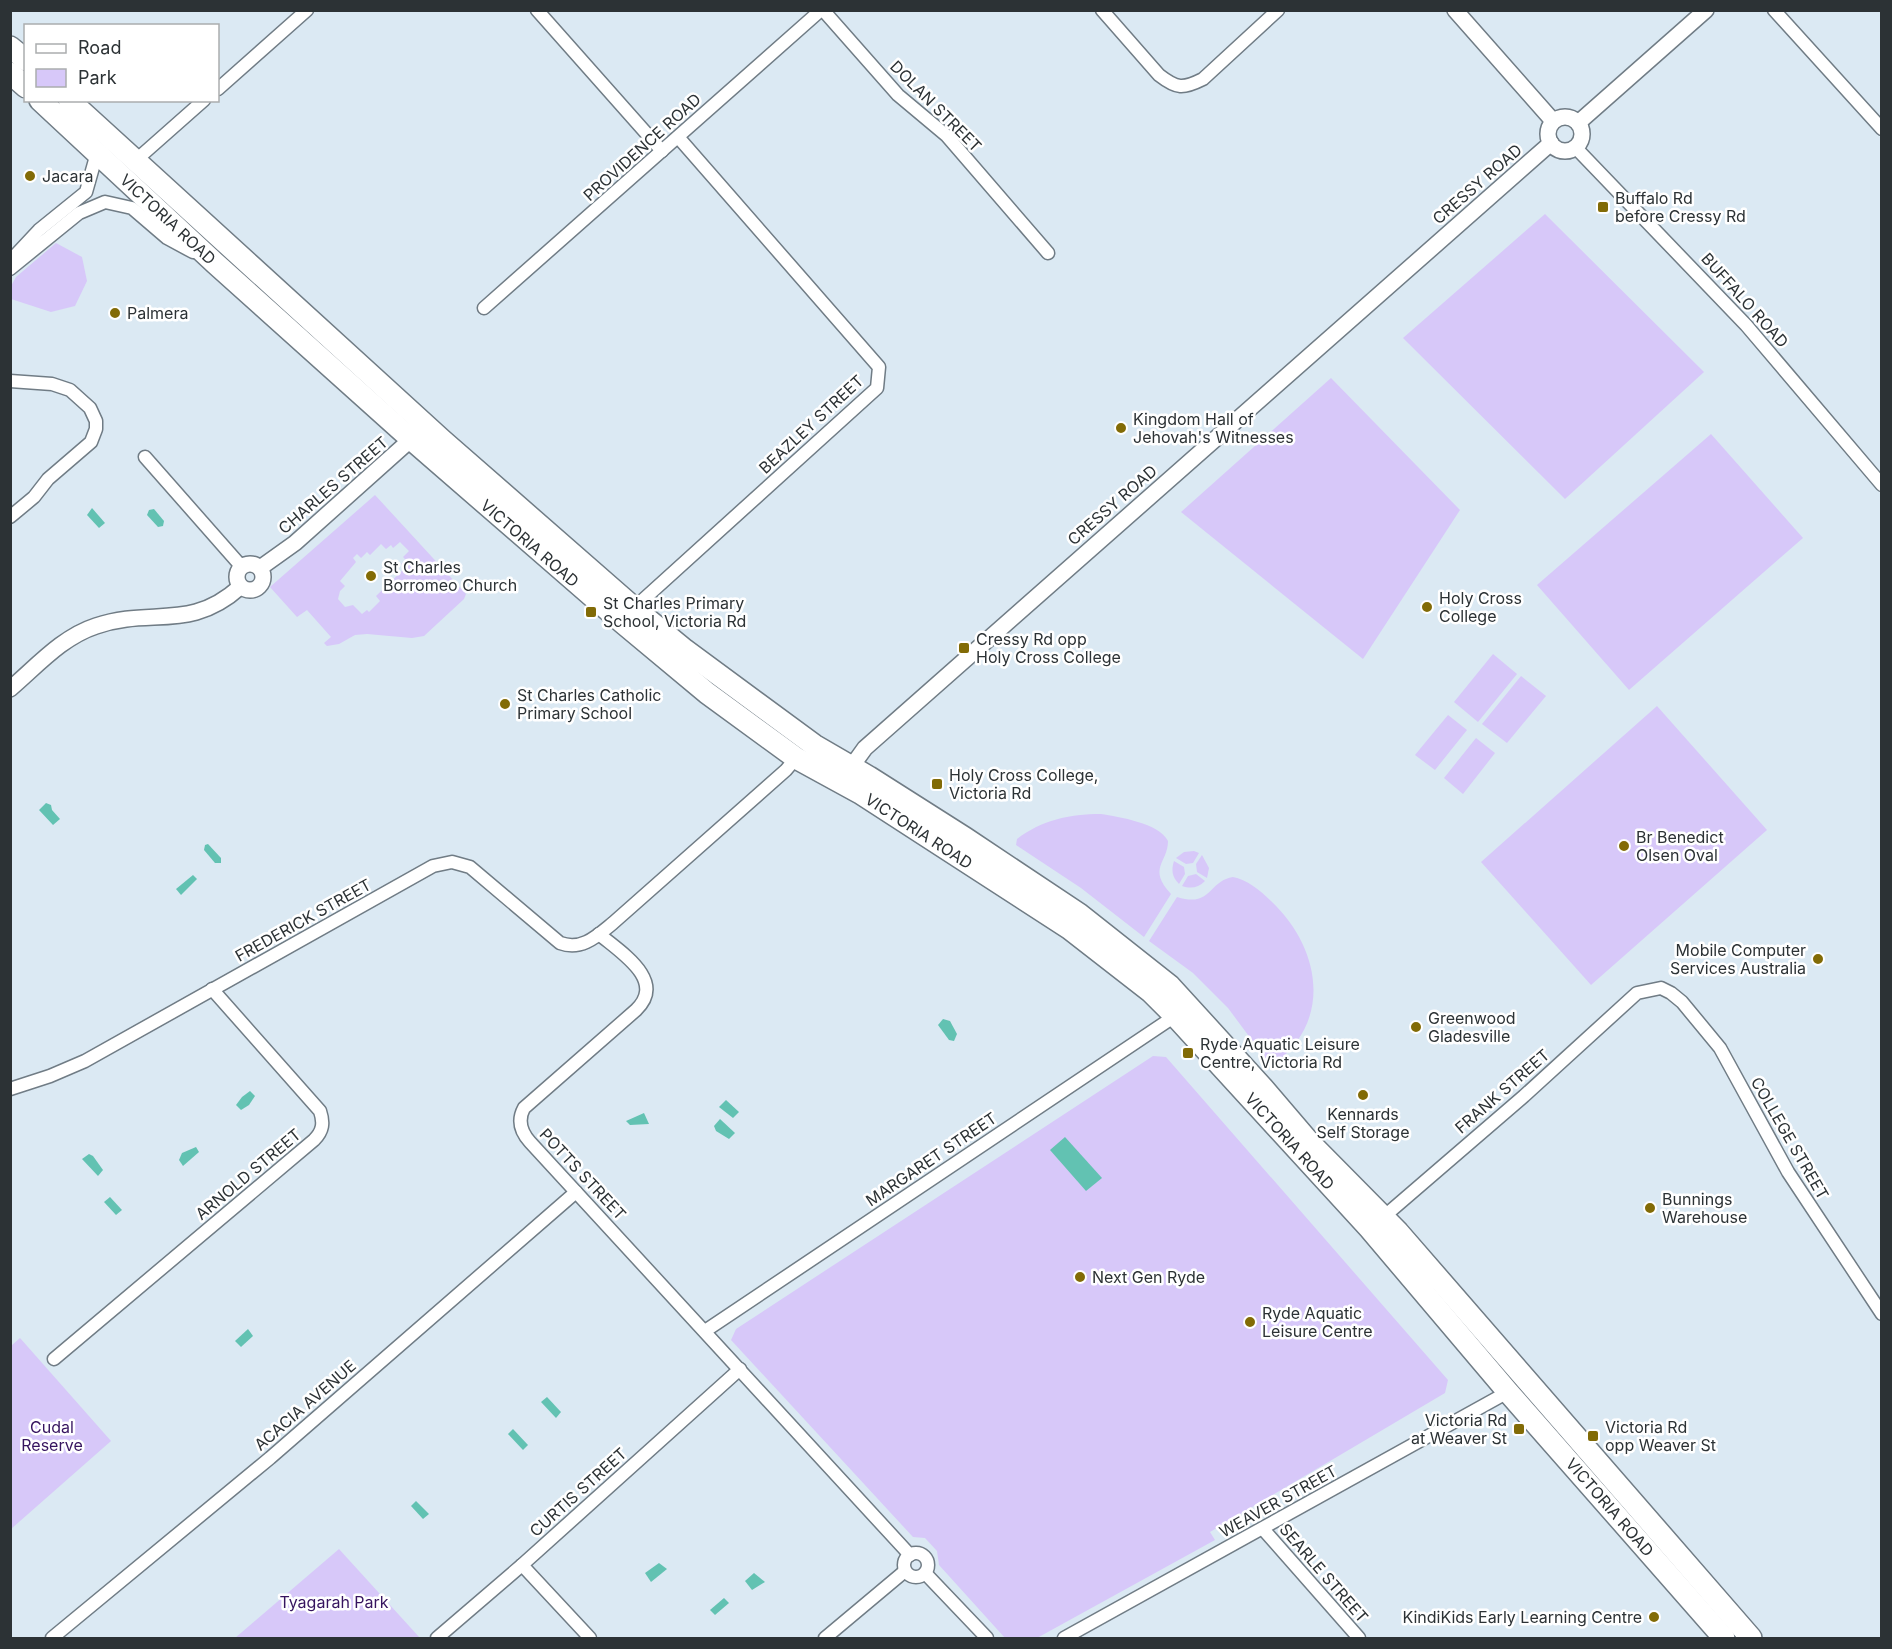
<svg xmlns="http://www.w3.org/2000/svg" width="1892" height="1649" viewBox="0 0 1892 1649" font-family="Inter,sans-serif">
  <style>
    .green { fill: #d7c8f9; fill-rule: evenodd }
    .water { fill: #62c2b2 }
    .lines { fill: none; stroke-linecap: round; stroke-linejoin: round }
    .minor-casing { stroke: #707c85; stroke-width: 15 }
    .tertiary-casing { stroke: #707c85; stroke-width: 18 }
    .trunk-casing { stroke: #707c85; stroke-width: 24 }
    .minor { stroke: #fff; stroke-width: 12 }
    .tertiary { stroke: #fff; stroke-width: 15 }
    .trunk { stroke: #fff; stroke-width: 21 }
    .poi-dot { fill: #826b06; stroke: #fff; stroke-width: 2 }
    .labels { text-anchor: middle; stroke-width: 5; stroke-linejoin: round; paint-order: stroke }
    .street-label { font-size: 16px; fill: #2c3235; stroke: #fff }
    .poi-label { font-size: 16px; fill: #2c3235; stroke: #fff; text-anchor: start }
    .park-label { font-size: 16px; fill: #36145f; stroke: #fff }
  </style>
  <rect width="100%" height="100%" fill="#dbe9f3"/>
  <!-- green -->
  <g class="green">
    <polygon points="1545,214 1704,372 1565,499 1403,338"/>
    <polygon points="56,243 82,257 87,281 75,306 51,312 11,299 11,286 16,277"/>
    <polygon points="1331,378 1460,510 1363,659 1181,512"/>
    <polygon points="1711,434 1803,538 1629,690 1537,585"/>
    <path d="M 375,495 L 466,594 L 464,599 L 424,636 L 412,638 L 367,634 L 355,635 L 339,644 L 327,646 L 324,643 L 331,637 L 307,610 L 297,617 L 270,587 ZM 400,542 L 409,551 L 403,557 L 406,560 L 401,564 L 405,568 L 376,596 L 380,601 L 369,612 L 367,610 L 362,614 L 353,605 L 345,607 L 338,599 L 340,591 L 345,586 L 340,581 L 356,562 L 353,558 L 357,554 L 361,558 L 367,552 L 370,555 L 381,544 L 386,549 L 391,545 L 393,548 Z"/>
    <polygon points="1493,654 1517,674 1478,722 1454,702"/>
    <polygon points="1521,676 1546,696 1507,743 1482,724"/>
    <polygon points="1657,706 1767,830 1591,985 1481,862"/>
    <polygon points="1448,715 1467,730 1435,770 1415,755"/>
    <polygon points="1476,738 1495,753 1463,794 1444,778"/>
    <path d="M 1101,814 C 1119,817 1159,823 1168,841 C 1168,863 1147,868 1171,894 L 1144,937 L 1081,888 L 1016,845 L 1017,839 C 1042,820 1069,814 1101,814 Z"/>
    <polygon points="1194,851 1199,853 1193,863 1186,864 1176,858 1184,852"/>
    <polygon points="1202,855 1209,868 1207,878 1197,872 1196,864"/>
    <path d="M 1174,861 L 1184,867 L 1185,874 L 1179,884 C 1172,877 1171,870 1174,861 Z"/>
    <path d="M 1196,874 L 1205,881 C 1198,888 1191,889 1182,886 L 1188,876 Z"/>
    <path d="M 1233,877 C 1246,879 1261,891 1271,901 C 1321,948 1334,1023 1271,1066 L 1228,1008 L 1193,973 L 1149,941 L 1177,897 C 1212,908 1208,881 1233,877 Z"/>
    <polygon points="1153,1056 1166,1057 1448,1380 1445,1393 1210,1532 1215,1540 1037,1638 1005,1638 939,1565 937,1551 925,1538 913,1537 731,1340 736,1329"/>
    <polygon points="20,1338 111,1441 11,1529 11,1346"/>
    <polygon points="339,1549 420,1638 235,1638"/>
  </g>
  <!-- water -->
  <g class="water">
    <polygon points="92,508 105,523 99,528 87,515"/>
    <polygon points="154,509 164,521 163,526 158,527 147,515 149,510"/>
    <polygon points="46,803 51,805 52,810 60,819 53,825 39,810"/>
    <polygon points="208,844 221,858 221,863 215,863 204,850 205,845"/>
    <polygon points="193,875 197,879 181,895 176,889"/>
    <polygon points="943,1019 950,1021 957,1034 954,1041 949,1040 938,1025"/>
    <polygon points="250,1091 255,1096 249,1105 241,1110 236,1105 242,1097"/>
    <polygon points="726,1100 739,1112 733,1118 719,1107"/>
    <polygon points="644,1113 649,1124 630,1125 626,1121"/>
    <polygon points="720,1119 735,1133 729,1139 716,1131 714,1126"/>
    <polygon points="1065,1137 1102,1178 1086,1191 1050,1150"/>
    <polygon points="196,1147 199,1152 183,1166 179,1160 182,1153"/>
    <polygon points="89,1154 93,1156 103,1170 98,1176 82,1159"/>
    <polygon points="110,1197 122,1210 116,1215 104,1202"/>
    <polygon points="248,1329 253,1336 241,1347 235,1341"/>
    <polygon points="547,1397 561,1412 556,1418 541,1402"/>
    <polygon points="513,1429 528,1445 523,1450 508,1434"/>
    <polygon points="416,1501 429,1514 423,1519 411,1506"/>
    <polygon points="659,1563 667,1569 651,1582 645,1573"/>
    <polygon points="754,1573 765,1582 752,1590 745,1581"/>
    <polygon points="724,1598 729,1603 715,1615 710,1610"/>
  </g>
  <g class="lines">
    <defs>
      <g id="minor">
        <polyline points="537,10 662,151"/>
        <polyline points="823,10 898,95 947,136 1048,253"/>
        <path d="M 1102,10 L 1159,75 C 1177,89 1183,89 1203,79 L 1278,10"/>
        <polyline points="1774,10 1882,129"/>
        <polyline points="218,89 307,10"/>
        <polyline points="1575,147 1746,325 1882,485"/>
        <polyline points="135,161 204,100"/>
        <polyline points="10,261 39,230 86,192 97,153"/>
        <polyline points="10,269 79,213 105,202 132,208 167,238 193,252"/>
        <polyline points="484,308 821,10"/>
        <polyline points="10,381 52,384 70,390 90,408 96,421 96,429 91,442 48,479 34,497 10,517"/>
        <polyline points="145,457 241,566"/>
        <polyline points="634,608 877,388 879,367 678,137"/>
        <path d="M 599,934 C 620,952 667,980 636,1010 L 524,1108 C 517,1121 521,1132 530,1142 L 910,1555"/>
        <path d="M 10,1089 L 50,1076 L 85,1061 L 433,866 L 452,862 L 470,867 L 560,943 C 582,951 597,936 613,923 L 786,770 L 796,758"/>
        <polyline points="1380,1220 1524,1096 1637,993 1661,988 1671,993 1682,1002 1720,1048 1788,1172 1882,1314"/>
        <polyline points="705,1331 1175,1016"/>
        <path d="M 54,1359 L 314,1140 C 323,1131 324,1123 320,1111 L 212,989"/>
        <polyline points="1263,1529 1359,1638"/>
        <circle cx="916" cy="1565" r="12"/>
        <polyline points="522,1565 590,1638"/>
        <polyline points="925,1573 987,1638"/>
        <polyline points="52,1638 270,1458 576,1192"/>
        <polyline points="437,1638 522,1565 740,1369"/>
        <polyline points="825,1638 905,1571"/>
        <polyline points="1064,1638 1508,1392"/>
      </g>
      <g id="tertiary">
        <polyline points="1455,10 1553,121"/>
        <circle cx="1565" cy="134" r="17"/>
        <polyline points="1578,123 1706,10"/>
        <circle cx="250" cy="577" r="13"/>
        <polyline points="260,568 295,543 417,434"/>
        <path d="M 10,689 C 37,666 62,637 96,626 C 151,607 190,632 240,587"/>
        <polyline points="847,773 865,748 1551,143"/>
      </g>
      <g id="trunk">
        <polyline points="10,47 26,60"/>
        <polyline points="10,73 26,87"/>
        <polyline points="40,100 216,264 411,439 623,623 707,693 796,758 860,793 1070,929 1151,992 1175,1016 1370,1229 1508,1392 1724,1638"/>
        <polyline points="69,100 442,440 634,608 685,650 814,745 869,777 965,838 1079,914 1170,986 1263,1088 1310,1143 1398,1232 1751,1638"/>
      </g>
    </defs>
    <!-- minor casing -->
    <use href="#minor" class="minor-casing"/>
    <!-- tertiary casing -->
    <use href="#tertiary" class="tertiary-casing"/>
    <!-- trunk casing -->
    <use href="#trunk" class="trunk-casing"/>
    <!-- minor -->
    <use href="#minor" class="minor"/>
    <!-- tertiary -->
    <use href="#tertiary" class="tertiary"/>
    <!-- trunk -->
    <use href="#trunk" class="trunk"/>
  </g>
  <!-- markers -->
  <g class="poi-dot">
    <circle cx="30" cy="176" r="6"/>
    <rect x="1597" y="201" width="12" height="12" rx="3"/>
    <circle cx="115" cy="313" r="6"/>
    <circle cx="1121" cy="428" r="6"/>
    <circle cx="371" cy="576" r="6"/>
    <circle cx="1427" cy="607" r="6"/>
    <rect x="585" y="606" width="12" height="12" rx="3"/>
    <rect x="958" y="642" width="12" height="12" rx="3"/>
    <circle cx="505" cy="704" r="6"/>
    <rect x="931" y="778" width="12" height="12" rx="3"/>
    <circle cx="1624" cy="846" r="6"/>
    <circle cx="1818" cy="959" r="6"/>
    <circle cx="1416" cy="1027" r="6"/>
    <rect x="1182" y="1047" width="12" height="12" rx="3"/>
    <circle cx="1363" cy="1095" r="6"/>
    <circle cx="1650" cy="1208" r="6"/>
    <circle cx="1080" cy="1277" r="6"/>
    <circle cx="1250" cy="1322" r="6"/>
    <rect x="1513" y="1423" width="12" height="12" rx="3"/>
    <rect x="1587" y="1430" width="12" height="12" rx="3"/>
    <circle cx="1654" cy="1617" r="6"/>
  </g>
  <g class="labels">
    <!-- street labels -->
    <g class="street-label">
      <text transform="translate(936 106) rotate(45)" y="6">DOLAN STREET</text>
      <text transform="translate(642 147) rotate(-42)" y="6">PROVIDENCE ROAD</text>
      <text transform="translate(1477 184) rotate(-41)" y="6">CRESSY ROAD</text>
      <text transform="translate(168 219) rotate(43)" y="6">VICTORIA ROAD</text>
      <text transform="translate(1745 300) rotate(48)" y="6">BUFFALO ROAD</text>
      <text transform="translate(811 424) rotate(-43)" y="6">BEAZLEY STREET</text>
      <text transform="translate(333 485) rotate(-41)" y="6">CHARLES STREET</text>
      <text transform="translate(1112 505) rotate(-41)" y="6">CRESSY ROAD</text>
      <text transform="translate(530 543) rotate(41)" y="6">VICTORIA ROAD</text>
      <text transform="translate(919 831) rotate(33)" y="6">VICTORIA ROAD</text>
      <text transform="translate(303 920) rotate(-29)" y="6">FREDERICK STREET</text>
      <text transform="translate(1502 1091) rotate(-41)" y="6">FRANK STREET</text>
      <text transform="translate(1790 1138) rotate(60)" y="6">COLLEGE STREET</text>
      <text transform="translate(1290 1141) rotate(48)" y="6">VICTORIA ROAD</text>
      <text transform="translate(931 1159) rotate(-34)" y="6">MARGARET STREET</text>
      <text transform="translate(248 1174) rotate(-40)" y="6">ARNOLD STREET</text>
      <text transform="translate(583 1174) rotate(47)" y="6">POTTS STREET</text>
      <text transform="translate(305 1405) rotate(-41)" y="6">ACACIA AVENUE</text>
      <text transform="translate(578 1492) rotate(-42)" y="6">CURTIS STREET</text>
      <text transform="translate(1278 1501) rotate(-29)" y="6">WEAVER STREET</text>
      <text transform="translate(1610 1507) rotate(49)" y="6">VICTORIA ROAD</text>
      <text transform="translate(1324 1573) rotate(49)" y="6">SEARLE STREET</text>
    </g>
    <!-- poi labels -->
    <g class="poi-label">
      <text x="42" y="182">Jacara</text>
      <text x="1615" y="204">Buffalo Rd<tspan x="1615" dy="18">before Cressy Rd</tspan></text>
      <text x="127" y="319">Palmera</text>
      <text x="1133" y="425">Kingdom Hall of<tspan x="1133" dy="18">Jehovah's Witnesses</tspan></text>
      <text x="383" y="573">St Charles<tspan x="383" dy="18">Borromeo Church</tspan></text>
      <text x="1439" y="604">Holy Cross<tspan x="1439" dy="18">College</tspan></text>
      <text x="603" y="609">St Charles Primary<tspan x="603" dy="18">School, Victoria Rd</tspan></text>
      <text x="976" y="645">Cressy Rd opp<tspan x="976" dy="18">Holy Cross College</tspan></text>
      <text x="517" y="701">St Charles Catholic<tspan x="517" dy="18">Primary School</tspan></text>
      <text x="949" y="781">Holy Cross College,<tspan x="949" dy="18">Victoria Rd</tspan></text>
      <text x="1636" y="843">Br Benedict<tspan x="1636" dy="18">Olsen Oval</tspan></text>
      <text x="1806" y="956" text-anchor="end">Mobile Computer<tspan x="1806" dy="18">Services Australia</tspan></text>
      <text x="1428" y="1024">Greenwood<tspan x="1428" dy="18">Gladesville</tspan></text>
      <text x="1200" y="1050">Ryde Aquatic Leisure<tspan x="1200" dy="18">Centre, Victoria Rd</tspan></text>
      <text x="1363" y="1120" text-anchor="middle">Kennards<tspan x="1363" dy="18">Self Storage</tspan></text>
      <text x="1662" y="1205">Bunnings<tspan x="1662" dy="18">Warehouse</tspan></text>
      <text x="1092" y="1283">Next Gen Ryde</text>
      <text x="1262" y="1319">Ryde Aquatic<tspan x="1262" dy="18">Leisure Centre</tspan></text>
      <text x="1507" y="1426" text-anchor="end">Victoria Rd<tspan x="1507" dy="18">at Weaver St</tspan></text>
      <text x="1605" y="1433">Victoria Rd<tspan x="1605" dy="18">opp Weaver St</tspan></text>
      <text x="1642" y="1623" text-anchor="end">KindiKids Early Learning Centre</text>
    </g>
    <!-- park labels -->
    <g class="park-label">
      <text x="52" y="1433">Cudal<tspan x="52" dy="18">Reserve</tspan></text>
      <text x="334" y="1608">Tyagarah Park</text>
    </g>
  </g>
  <!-- border -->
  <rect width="1892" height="1649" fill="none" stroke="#2c3235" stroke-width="24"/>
  <!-- legend -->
  <rect x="24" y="24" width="195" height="78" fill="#ffffff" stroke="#abadae" stroke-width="1.5"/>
  <rect x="36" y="44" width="30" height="9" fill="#ffffff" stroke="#abadae" stroke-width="1.5"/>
  <text x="78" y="54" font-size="18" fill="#2c3235">Road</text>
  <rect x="36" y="69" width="30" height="18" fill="#d7c8f9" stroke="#abadae" stroke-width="1.5"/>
  <text x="78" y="84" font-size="18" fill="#2c3235">Park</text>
</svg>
